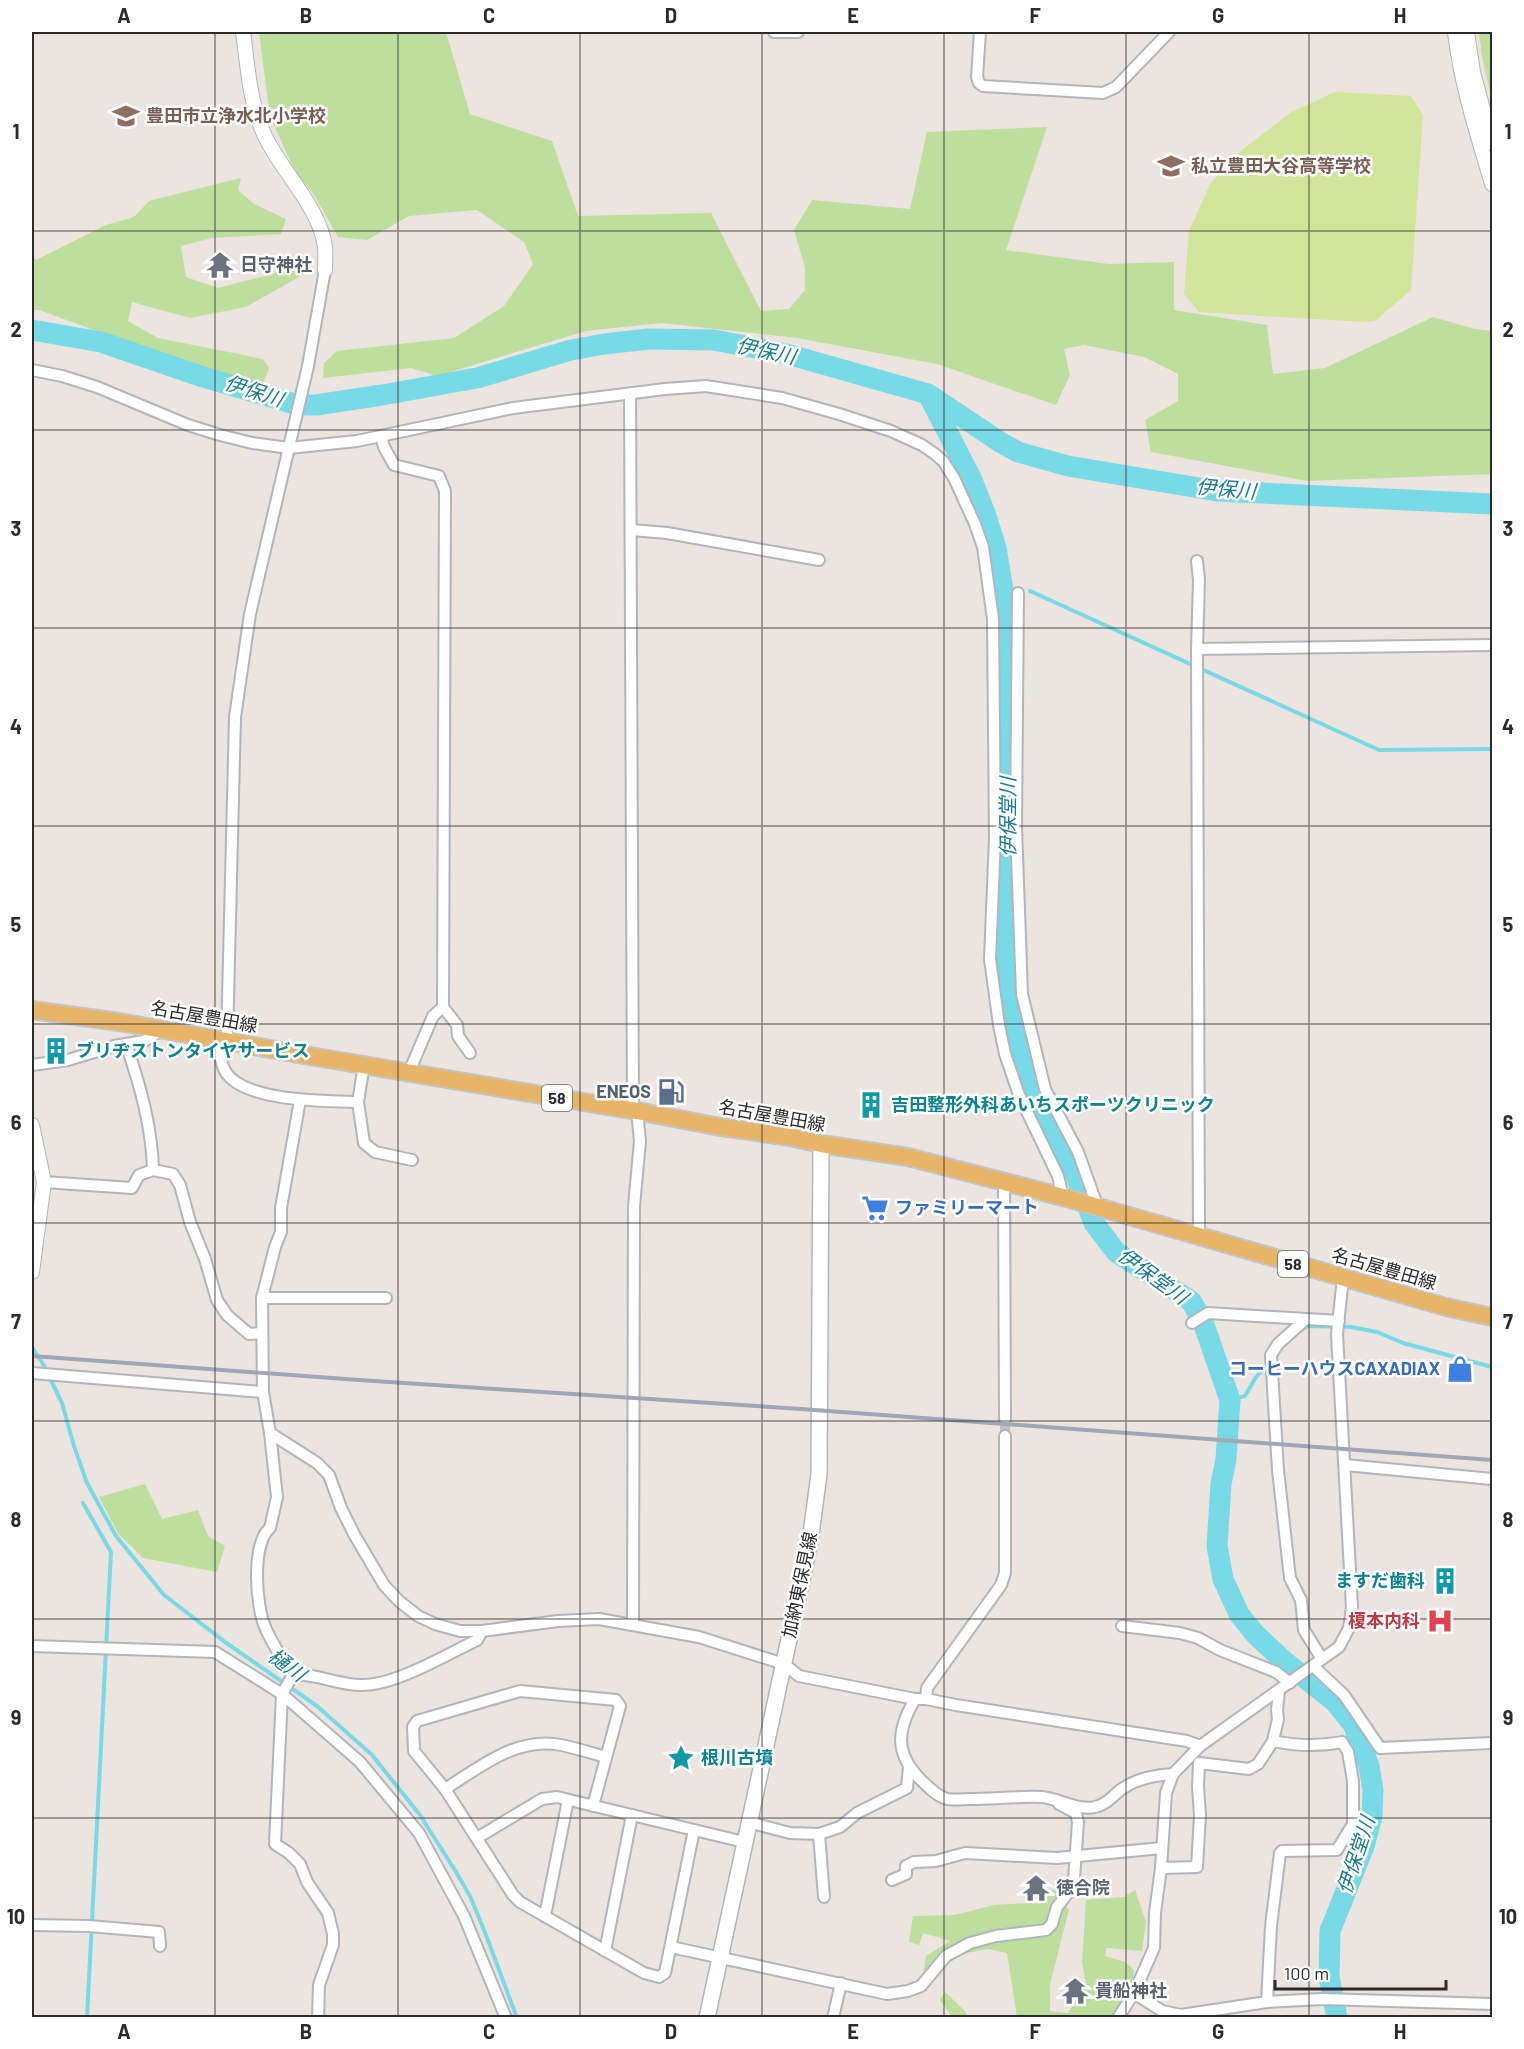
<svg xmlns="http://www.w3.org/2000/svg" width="1524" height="2049" viewBox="0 0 1524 2049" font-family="Barlow,'Noto Sans JP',sans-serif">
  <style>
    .green { fill: #bede9e }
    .pitch { fill: #d1e59b }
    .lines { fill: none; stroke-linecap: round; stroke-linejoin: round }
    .stream { stroke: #78dae6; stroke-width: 4 }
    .river { stroke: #78dae6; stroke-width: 21 }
    .minor-tunnel { stroke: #c5bfba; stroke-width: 10; stroke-dasharray: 10 5; stroke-linecap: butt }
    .minor-casing { stroke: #b1b5bd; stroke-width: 14 }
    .tertiary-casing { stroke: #b1b5bd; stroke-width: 16 }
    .secondary-casing { stroke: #b1b5bd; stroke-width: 18 }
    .primary-casing { stroke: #c4c4c4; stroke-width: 20 }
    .minor { stroke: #fff; stroke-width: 10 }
    .tertiary { stroke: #fff; stroke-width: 14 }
    .secondary { stroke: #fff; stroke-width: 15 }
    .primary { stroke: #e7b567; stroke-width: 16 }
    .rail { stroke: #a1a7b4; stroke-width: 4 }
    .grid { fill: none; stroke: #2b2b2b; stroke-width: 1.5; stroke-opacity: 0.55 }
    .labels { text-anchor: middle; stroke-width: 5; stroke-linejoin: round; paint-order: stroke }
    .shield { fill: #fff; stroke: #6b6b6b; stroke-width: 1.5 }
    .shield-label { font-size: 16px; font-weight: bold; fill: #2b2b2b }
    .education-label { font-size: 18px; font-weight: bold; fill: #785e54; stroke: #fff; text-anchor: start }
    .worship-label { font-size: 18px; font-weight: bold; fill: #5b616d; stroke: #fff; text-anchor: start }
    .street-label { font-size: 18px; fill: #2b2b2b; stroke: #fff }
    .culture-label { font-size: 18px; font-weight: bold; fill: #0d838f; stroke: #fff; text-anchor: start }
    .service-label { font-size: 18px; font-weight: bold; fill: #4e5e75; stroke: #fff; text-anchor: end }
    .shop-label { font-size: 18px; font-weight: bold; fill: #366cbe; stroke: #fff; text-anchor: start }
    .health-label { font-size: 18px; font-weight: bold; fill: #be3a42; stroke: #fff; text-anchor: end }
    .water-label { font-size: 20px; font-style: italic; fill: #177c93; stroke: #fff }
    .neatline { fill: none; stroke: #2b2b2b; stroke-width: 2 }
    .grid-label { font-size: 20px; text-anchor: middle; font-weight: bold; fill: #2b2b2b }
  </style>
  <rect width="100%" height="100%" fill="#ece4de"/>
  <!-- green -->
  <g class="green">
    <polygon points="259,32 446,32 470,114 552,141 578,216 711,213 761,311 789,309 805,290 805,268 794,230 812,200 910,209 927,132 1047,127 1006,250 1109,264 1174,262 1174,310 1267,325 1273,374 1325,368 1433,317 1475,329 1492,331 1492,474 1307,481 1151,452 1145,420 1178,401 1178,374 1144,357 1084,345 1064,349 1070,375 1056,405 937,364 797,338 662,323 586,331 437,376 411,368 323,378 324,363 337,351 454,338 504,306 533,264 524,242 477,210 409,216 367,240 338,237 314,195 295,171 270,117"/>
    <polygon points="1479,32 1492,32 1492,101 1482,57"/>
    <polygon points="241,178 238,190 254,204 286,219 281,234 212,238 181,246 186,277 218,288 273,274 294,258 299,277 246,307 190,318 132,302 128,321 158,338 263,359 269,368 264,382 239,379 141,347 39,310 32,310 32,255 36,260 106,225 134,217 149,201"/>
    <polygon points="145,1484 162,1519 198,1510 208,1536 225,1546 217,1572 143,1558 118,1533 99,1497"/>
    <polygon points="1063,1878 1068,1880 1060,1898 1069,1910 1050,1985 1050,2011 1068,2013 1086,1984 1082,1962 1086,1900 1124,1897 1135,1890 1146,1922 1142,1951 1106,1948 1105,1956 1125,1962 1134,1970 1132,1985 1110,2017 1017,2017 1007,1953 988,1949 961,1954 947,1952 927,1976 923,1976 926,1956 950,1941 923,1933 919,1945 909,1942 913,1916 954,1915 994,1905 1043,1902"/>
    <polygon points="945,1992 966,2012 966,2017 952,2017 940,2000"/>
  </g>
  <!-- pitch -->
  <polygon class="pitch" points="1335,92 1411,96 1423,115 1411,290 1375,321 1364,322 1199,312 1184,294 1189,231 1210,184 1242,150 1290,113"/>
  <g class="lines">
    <!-- stream -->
    <g class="stream">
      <polyline points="1030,591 1379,750 1492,749"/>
      <polyline points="1299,1330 1308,1326 1351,1327 1377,1332 1403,1343 1492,1367"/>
      <polyline points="32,1347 43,1364 62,1403 74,1446 87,1483 116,1536 164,1595 225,1642 317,1706 372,1755 420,1815 456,1872 470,1896 486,1935 517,2018"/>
      <polyline points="1230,1400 1245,1396 1256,1377 1270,1362"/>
      <polyline points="83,1503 111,1552 87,2018"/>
    </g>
    <!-- river -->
    <g class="river">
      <polyline points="32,330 101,342 203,377 298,405 316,405 382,395 477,378 571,350 604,344 649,339 714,340 787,354 928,394 1000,442 1018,452 1068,466 1217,491 1492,504"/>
      <polyline points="928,394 972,480 985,513 996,548 1003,590 1008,754 1007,967 1009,1008 1022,1063 1048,1125 1058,1145 1071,1163 1094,1223 1116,1252 1191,1301 1203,1322 1230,1400 1226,1459 1221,1484 1217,1546 1223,1579 1239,1614 1256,1635 1284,1661 1335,1702 1353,1724 1369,1766 1373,1790 1372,1817 1364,1846 1330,1931 1329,1977 1337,2018"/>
    </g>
    <!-- minor-tunnel -->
    <polyline class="minor-tunnel" points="1005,1436 1005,1419"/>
    <defs>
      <g id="minor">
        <polyline points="774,32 798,32"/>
        <polyline points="980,32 977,77 979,83 983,86 1103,93 1116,87 1169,32"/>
        <polyline points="32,370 62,376 97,387 188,425 220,435 252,443 289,448 357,441 513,408 665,389 706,386 782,398 839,414 891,431 922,445 935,454 943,461 954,478 975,524 983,547 993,619 995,838 990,959 999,1025 1005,1054 1019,1095 1058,1176 1063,1197"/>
        <polyline points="630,394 633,1110"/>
        <polyline points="381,436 384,447 394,465 439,476 445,491 443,1007 433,1016 409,1072"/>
        <polyline points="632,530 667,533 819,560"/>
        <polyline points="1197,561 1199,580 1197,649 1199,1237"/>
        <polyline points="1018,593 1016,827 1022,994 1045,1089 1078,1152 1098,1208"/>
        <polyline points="1197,649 1492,645"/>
        <polyline points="443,1007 457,1025 458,1036 470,1053"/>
        <path d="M 218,1039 C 219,1048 220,1062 225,1071 C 243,1102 326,1101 358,1102 L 364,1065"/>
        <polyline points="227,1040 235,717 250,614 308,366 325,270"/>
        <path d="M 126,1044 C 140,1085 152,1127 153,1170 L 173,1174 L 180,1185 L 190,1222 L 205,1259 L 217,1300 L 227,1315 L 249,1334 L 262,1333"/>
        <polyline points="32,1065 68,1060 114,1046 144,1041 163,1029"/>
        <polyline points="358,1102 364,1143 375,1152 412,1160"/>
        <polyline points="44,1182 132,1188 139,1175 153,1170"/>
        <polyline points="1004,1182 1005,1419"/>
        <polyline points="262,1298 386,1298"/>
        <polyline points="1306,1319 1278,1344 1271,1355 1278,1470 1290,1578 1301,1600 1304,1630 1322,1659"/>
        <polyline points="1192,1323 1208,1313 1339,1321"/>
        <polyline points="32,1373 263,1392"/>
        <polyline points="270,1433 317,1463 329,1475 341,1508 355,1536 384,1585 399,1601 418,1616 435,1624 460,1631 482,1631 558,1621 599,1619 699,1637 784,1664 799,1676 915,1699 926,1699 956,1705 1187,1741 1200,1746"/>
        <polyline points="1345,1465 1492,1479"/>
        <polyline points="633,1624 634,1206 640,1141 637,1111"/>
        <polyline points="1122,1626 1180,1633 1198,1638 1220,1650 1276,1672 1290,1683"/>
        <polyline points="32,1646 215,1652 282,1694 360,1762 419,1833 464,1916 506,2018"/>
        <polyline points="1313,1666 1344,1695 1380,1748 1492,1743"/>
        <path d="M 293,1675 C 283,1660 272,1644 265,1627 C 256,1606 251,1544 270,1528 L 277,1497 L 270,1433 L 263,1392 L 262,1298 L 275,1247 L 281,1232 L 281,1208 L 300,1100"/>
        <polyline points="293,1675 282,1694 275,1844 289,1853 300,1864 307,1882 328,1913 333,1934 333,1945 319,1985 318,2018"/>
        <path d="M 293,1675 C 317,1673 337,1685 361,1685 C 394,1686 446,1655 477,1640 L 482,1631"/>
        <path d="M 915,1699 C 897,1730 894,1753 921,1780 C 928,1787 937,1796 947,1799 C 953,1800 963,1799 969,1799 C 993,1799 1019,1796 1042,1797 C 1060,1799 1079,1811 1095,1807 C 1109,1804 1114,1793 1125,1787 C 1139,1778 1157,1775 1173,1774"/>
        <polyline points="926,1699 927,1688 1001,1585 1005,1573 1005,1436"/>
        <path d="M 445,1789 C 480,1767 517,1736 561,1745 C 576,1748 591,1753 606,1757"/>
        <polyline points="593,1806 620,1706 616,1700 520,1691 417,1721 413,1727 414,1751 445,1789 513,1895 520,1902 644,1973 659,1977 665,1973 694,1830"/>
        <polyline points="748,1822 790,1833 819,1834 840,1827 857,1813 907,1788 909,1767"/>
        <polyline points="819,1834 824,1897"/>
        <polyline points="477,1838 542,1799 557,1797 744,1842"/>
        <polyline points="1161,1868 1197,1867 1200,1815 1198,1787 1199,1763 1249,1769 1258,1764 1273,1741 1278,1719 1277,1710 1279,1691"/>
        <polyline points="892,1880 906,1874 906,1866 914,1862 936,1861 965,1853 1057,1858 1162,1848"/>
        <polyline points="545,1916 568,1800"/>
        <polyline points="32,1925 89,1926 159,1932 160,1946"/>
        <polyline points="671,1947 887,1994 908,1991 921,1986 946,1956 970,1943 996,1936 1046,1930 1052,1924 1057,1907 1068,1893 1074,1879 1078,1822 1076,1813 1059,1804 1056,1800"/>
        <polyline points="605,1951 632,1815"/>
        <polyline points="1134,1993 1162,2011 1181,2015 1267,2002 1322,1999 1492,2004"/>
        <path d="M 1267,2002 L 1271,1926 L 1280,1853 L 1282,1851 L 1337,1850 L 1353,1824 L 1353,1781 L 1348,1752 L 1342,1742 C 1318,1747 1297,1746 1273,1741"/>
        <polyline points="833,2018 841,1983"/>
        <polyline points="1118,2018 1134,1993 1154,1948 1155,1913 1161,1868 1166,1793 1173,1774 1200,1746 1339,1647 1349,1628 1352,1607 1337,1334 1343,1278"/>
      </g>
      <g id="tertiary">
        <path d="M 243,32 C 248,67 249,101 264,134 C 280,170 320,207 325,247 C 326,254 325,262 325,270"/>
        <path d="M 1455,32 C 1461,84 1477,133 1492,184"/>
        <polyline points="1467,32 1473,72 1492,143"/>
        <polyline points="32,1125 44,1182 32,1272"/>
      </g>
      <polyline id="secondary" points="707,2018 810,1542 819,1474 821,1144"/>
      <polyline id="primary" points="32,1010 119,1022 304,1055 637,1111 715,1126 790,1137 821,1144 908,1157 1063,1197 1446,1307 1492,1317"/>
    </defs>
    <!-- minor casing -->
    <use href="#minor" class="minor-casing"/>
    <!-- tertiary casing -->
    <use href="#tertiary" class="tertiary-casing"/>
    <!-- secondary casing -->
    <use href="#secondary" class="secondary-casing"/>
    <!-- primary casing -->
    <use href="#primary" class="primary-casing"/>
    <!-- minor -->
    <use href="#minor" class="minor"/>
    <!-- tertiary -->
    <use href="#tertiary" class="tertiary"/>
    <!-- secondary -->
    <use href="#secondary" class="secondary"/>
    <!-- primary -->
    <use href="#primary" class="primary"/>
    <!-- rail -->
    <polyline class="rail" points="32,1356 359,1380 801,1409 1492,1460"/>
  </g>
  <!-- grid -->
  <path class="grid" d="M 215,32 L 215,2018M 398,32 L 398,2018M 580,32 L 580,2018M 762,32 L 762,2018M 944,32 L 944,2018M 1126,32 L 1126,2018M 1309,32 L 1309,2018M 32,231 L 1492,231M 32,430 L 1492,430M 32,628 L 1492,628M 32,826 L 1492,826M 32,1024 L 1492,1024M 32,1223 L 1492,1223M 32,1421 L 1492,1421M 32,1619 L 1492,1619M 32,1818 L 1492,1818"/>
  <!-- icons -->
  <defs>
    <symbol id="school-bare" viewBox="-9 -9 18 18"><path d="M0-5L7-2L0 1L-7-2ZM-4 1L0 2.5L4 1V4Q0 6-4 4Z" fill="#8d6e63" stroke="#fff" stroke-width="2.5" paint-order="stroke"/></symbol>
    <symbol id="temple-bare" viewBox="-9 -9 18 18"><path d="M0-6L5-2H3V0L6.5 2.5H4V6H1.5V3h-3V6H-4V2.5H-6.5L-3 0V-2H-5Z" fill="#6b7280" stroke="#fff" stroke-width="2.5" paint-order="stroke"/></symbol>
    <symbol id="building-bare" viewBox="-9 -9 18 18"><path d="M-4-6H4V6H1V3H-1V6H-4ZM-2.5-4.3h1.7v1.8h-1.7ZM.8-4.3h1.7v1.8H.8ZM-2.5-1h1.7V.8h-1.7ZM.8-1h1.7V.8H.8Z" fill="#0f9aa8" stroke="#fff" stroke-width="2.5" paint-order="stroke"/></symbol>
    <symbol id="fuel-bare" viewBox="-9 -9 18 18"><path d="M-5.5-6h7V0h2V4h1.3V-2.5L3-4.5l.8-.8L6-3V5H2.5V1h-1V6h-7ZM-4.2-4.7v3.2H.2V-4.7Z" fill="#5c6f8a" stroke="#fff" stroke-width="2.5" paint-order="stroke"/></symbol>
    <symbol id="supermarket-bare" viewBox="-9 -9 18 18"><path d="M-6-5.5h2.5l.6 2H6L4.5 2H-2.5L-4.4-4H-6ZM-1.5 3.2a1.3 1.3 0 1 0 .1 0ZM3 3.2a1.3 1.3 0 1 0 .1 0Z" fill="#3f7fe0" stroke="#fff" stroke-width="2.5" paint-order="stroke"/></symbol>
    <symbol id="shop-bare" viewBox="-9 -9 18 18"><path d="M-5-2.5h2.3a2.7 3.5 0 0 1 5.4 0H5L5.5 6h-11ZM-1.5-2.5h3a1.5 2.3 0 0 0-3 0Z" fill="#3f7fe0" stroke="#fff" stroke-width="2.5" paint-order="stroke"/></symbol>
    <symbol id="hospital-bare" viewBox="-9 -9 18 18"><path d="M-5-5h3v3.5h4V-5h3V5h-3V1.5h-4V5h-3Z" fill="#e0444e" stroke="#fff" stroke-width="2.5" paint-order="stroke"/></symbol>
    <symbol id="sight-bare" viewBox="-9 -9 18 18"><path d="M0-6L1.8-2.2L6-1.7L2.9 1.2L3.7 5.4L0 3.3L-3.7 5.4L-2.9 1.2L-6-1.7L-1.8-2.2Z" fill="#0f9aa8" stroke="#fff" stroke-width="2.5" paint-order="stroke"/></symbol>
  </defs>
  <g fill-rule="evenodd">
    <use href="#school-bare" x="107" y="97" width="38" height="38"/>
    <use href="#school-bare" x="1152" y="147" width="38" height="38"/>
    <use href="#temple-bare" x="201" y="246" width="38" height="38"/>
    <use href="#building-bare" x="37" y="1032" width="38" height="38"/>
    <use href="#fuel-bare" x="652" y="1073" width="38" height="38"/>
    <use href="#building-bare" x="852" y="1086" width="38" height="38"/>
    <use href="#supermarket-bare" x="856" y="1189" width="38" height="38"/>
    <use href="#shop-bare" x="1441" y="1350" width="38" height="38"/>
    <use href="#building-bare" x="1426" y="1562" width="38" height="38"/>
    <use href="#hospital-bare" x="1421" y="1602" width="38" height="38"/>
    <use href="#sight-bare" x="662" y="1739" width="38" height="38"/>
    <use href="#temple-bare" x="1017" y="1869" width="38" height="38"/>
    <use href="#temple-bare" x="1056" y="1972" width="38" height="38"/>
  </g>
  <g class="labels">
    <!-- shield labels -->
    <g class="shield">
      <rect x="542" y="1085" width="30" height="26" rx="4.5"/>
      <rect x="1278" y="1251" width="30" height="26" rx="4.5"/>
    </g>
    <g class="shield-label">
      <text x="557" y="1104">58</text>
      <text x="1293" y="1270">58</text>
    </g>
    <!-- education labels -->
    <g class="education-label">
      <text x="146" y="122">豊田市立浄水北小学校</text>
      <text x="1191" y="172">私立豊田大谷高等学校</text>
    </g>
    <!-- worship labels -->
    <g class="worship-label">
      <text x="240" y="271">日守神社</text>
      <text x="1056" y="1894">徳合院</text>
      <text x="1095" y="1997">貴船神社</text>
    </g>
    <!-- street labels -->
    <g class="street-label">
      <text transform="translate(204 1017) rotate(10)" y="6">名古屋豊田線</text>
      <text transform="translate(772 1116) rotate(10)" y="6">名古屋豊田線</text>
      <text transform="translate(1384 1269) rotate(16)" y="6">名古屋豊田線</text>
      <text transform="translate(800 1585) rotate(-78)" y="6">加納東保見線</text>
    </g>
    <!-- culture labels -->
    <g class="culture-label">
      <text x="76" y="1057">ブリヂストンタイヤサービス</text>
      <text x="891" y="1111">吉田整形外科あいちスポーツクリニック</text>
      <text x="1425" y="1587" text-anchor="end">ますだ歯科</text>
      <text x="701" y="1764">根川古墳</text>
    </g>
    <!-- service labels -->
    <g class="service-label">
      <text x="651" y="1098">ENEOS</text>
    </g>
    <!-- shop labels -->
    <g class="shop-label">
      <text x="895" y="1214">ファミリーマート</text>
      <text x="1440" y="1375" text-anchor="end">コーヒーハウスCAXADIAX</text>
    </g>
    <!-- health labels -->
    <g class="health-label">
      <text x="1420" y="1627">榎本内科</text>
    </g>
    <!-- water labels -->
    <g class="water-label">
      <text transform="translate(766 351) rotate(12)" y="7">伊保川</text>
      <text transform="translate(254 391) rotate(18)" y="7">伊保川</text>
      <text transform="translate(1226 489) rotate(5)" y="7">伊保川</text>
      <text transform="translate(1008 817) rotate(-90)" y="7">伊保堂川</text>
      <text transform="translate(1153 1276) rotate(36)" y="7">伊保堂川</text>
      <text transform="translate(287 1665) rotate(36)" y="7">樋川</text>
      <text transform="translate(1356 1855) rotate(-72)" y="7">伊保堂川</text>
    </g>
  </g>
  <!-- border -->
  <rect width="1524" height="2049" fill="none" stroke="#ffffff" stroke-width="66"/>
  <!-- scale -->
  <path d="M1275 1980v9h171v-9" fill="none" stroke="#2b2b2b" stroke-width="3"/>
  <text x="1284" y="1980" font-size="18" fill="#2b2b2b" stroke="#ffffff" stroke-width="4.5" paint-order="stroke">100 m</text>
  <rect x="33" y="33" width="1458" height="1983" class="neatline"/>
  <g class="grid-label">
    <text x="124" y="23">A</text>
    <text x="306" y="23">B</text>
    <text x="489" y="23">C</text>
    <text x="671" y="23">D</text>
    <text x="853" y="23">E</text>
    <text x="1035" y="23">F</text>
    <text x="1218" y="23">G</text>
    <text x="1400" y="23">H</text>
    <text x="16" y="139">1</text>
    <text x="1508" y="139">1</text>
    <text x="16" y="337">2</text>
    <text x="1508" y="337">2</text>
    <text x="16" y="536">3</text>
    <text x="1508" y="536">3</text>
    <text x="16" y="734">4</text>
    <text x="1508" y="734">4</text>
    <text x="16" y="932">5</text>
    <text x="1508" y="932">5</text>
    <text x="16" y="1130">6</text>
    <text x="1508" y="1130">6</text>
    <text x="16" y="1329">7</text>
    <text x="1508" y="1329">7</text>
    <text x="16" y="1527">8</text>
    <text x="1508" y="1527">8</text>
    <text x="16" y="1725">9</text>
    <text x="1508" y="1725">9</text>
    <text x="16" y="1924">10</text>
    <text x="1508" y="1924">10</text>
    <text x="124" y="2039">A</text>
    <text x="306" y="2039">B</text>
    <text x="489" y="2039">C</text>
    <text x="671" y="2039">D</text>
    <text x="853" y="2039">E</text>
    <text x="1035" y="2039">F</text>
    <text x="1218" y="2039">G</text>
    <text x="1400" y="2039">H</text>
  </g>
</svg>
